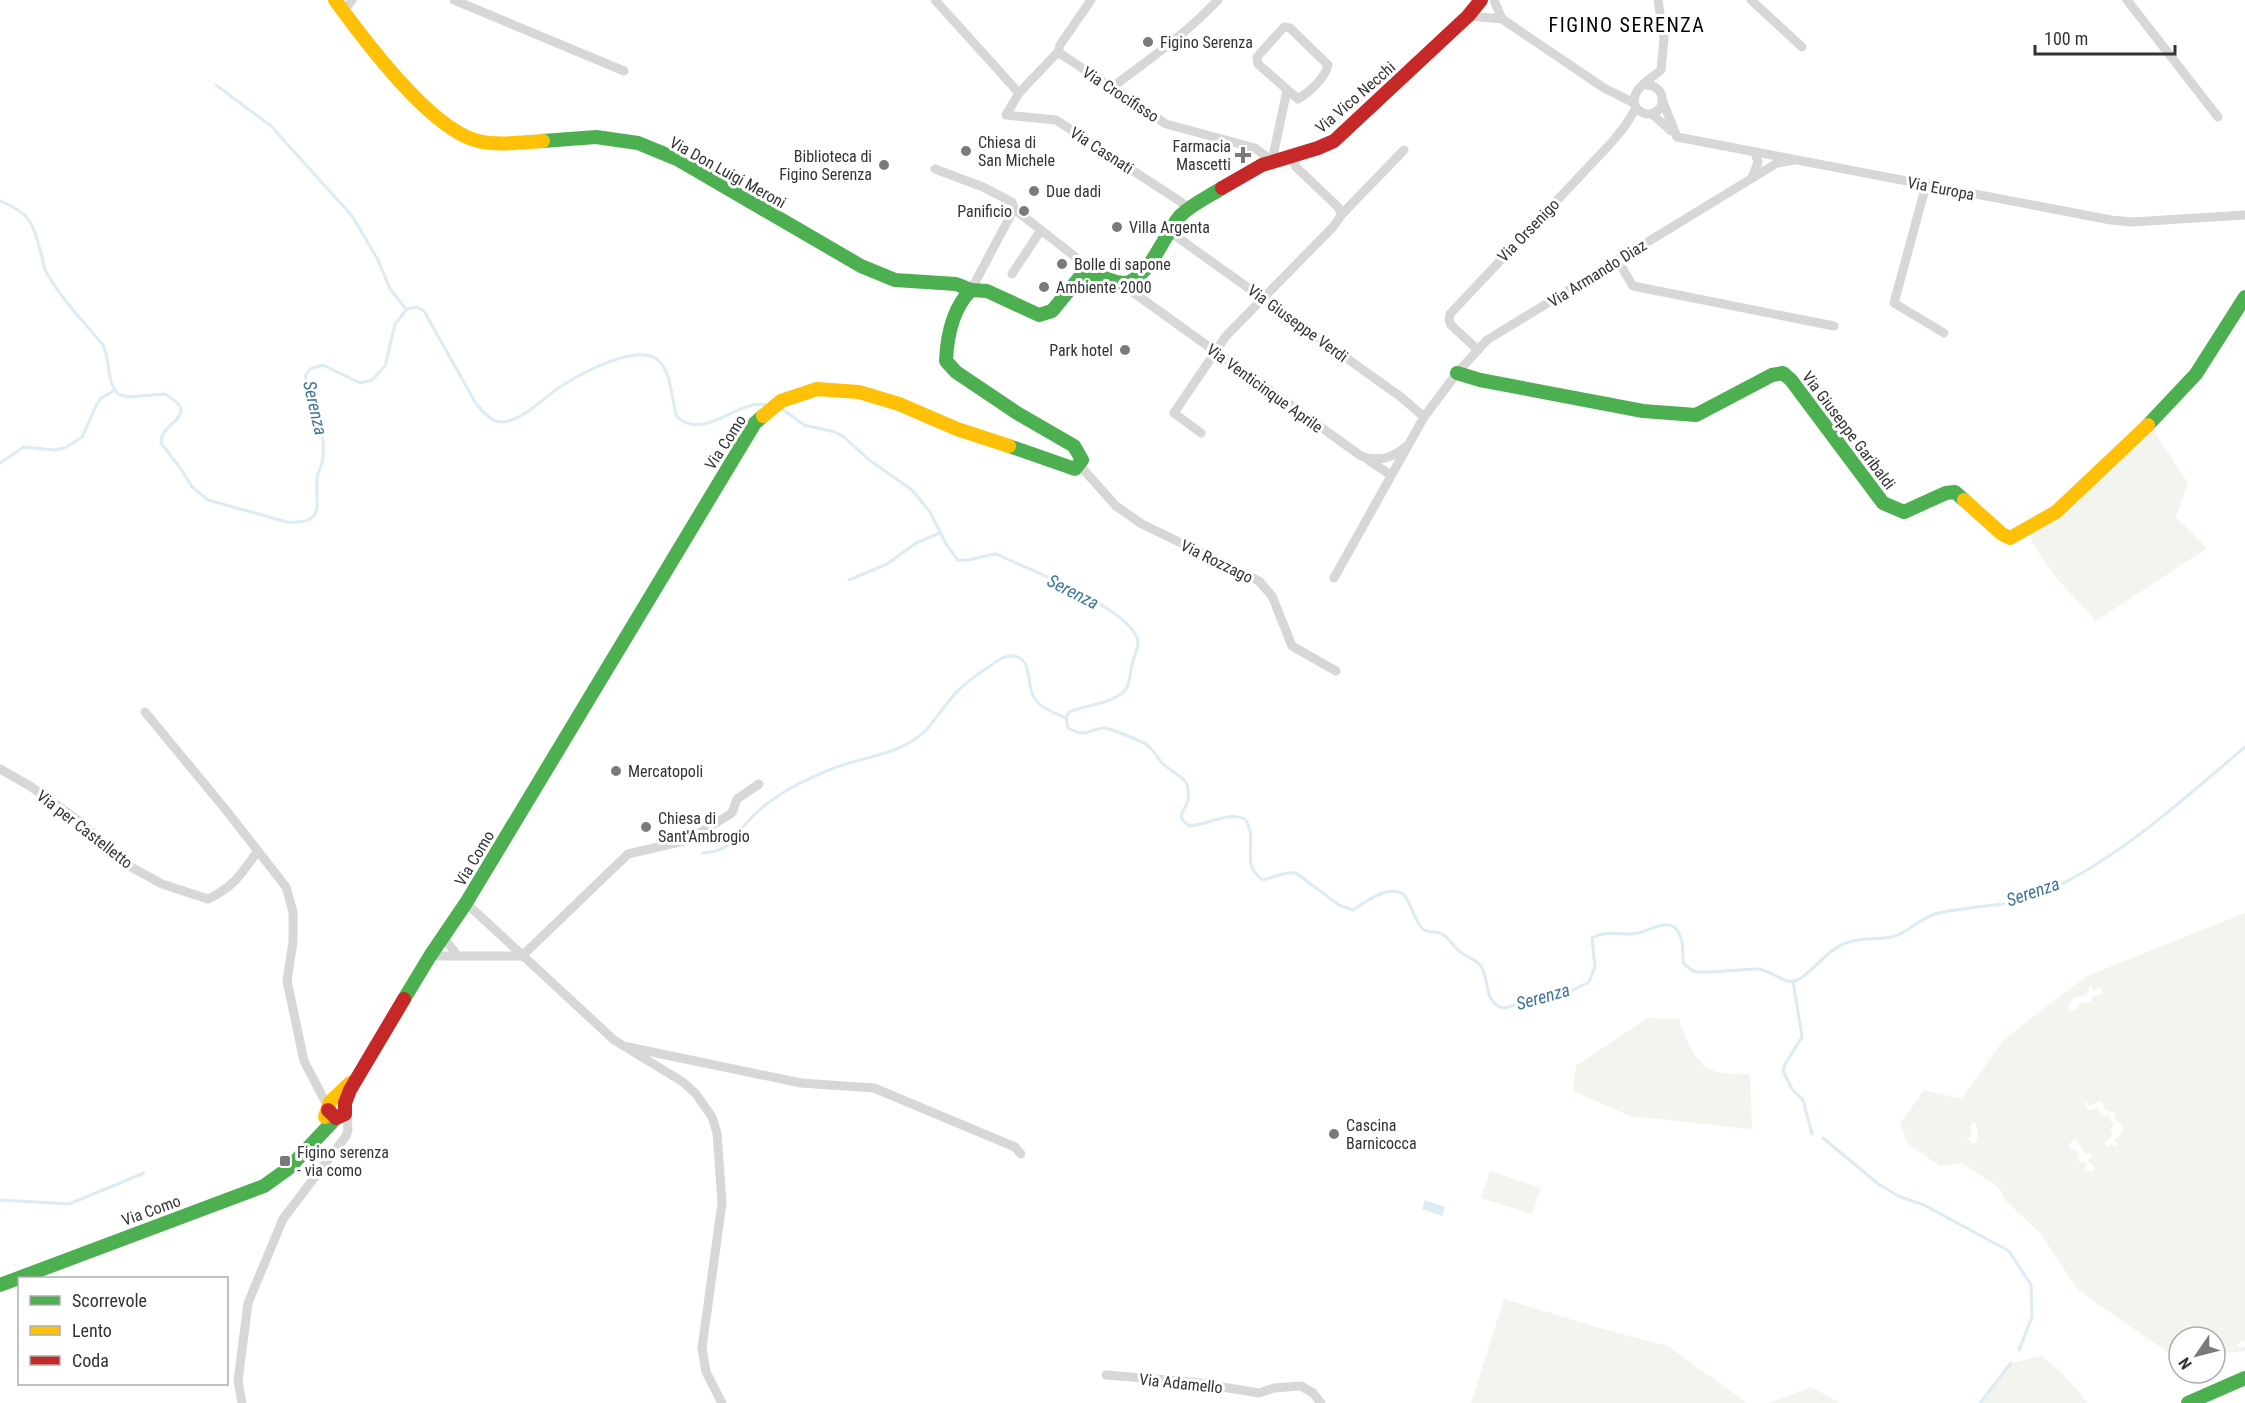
<svg xmlns="http://www.w3.org/2000/svg" width="2245" height="1403" viewBox="0 0 2245 1403" font-family="'Roboto Condensed',sans-serif">
  <style>
    .green { fill: #f1f5ed; fill-rule: evenodd }
    .water { fill: #ddebf3 }
    .lines { fill: none; stroke-linecap: round; stroke-linejoin: round }
    .stream { stroke: #ddebf3; stroke-width: 3 }
    .street { stroke: #d7d7d7; stroke-width: 9 }
    .fast { stroke: #4caf50; stroke-width: 14 }
    .slow { stroke: #ffc107; stroke-width: 14 }
    .jam { stroke: #c62828; stroke-width: 14 }
    .poi-dot { fill: #7a7a7a; stroke: #fff; stroke-width: 2 }
    .labels { text-anchor: middle; stroke-width: 6; stroke-linejoin: round; paint-order: stroke }
    .poi-label { font-size: 16px; fill: #333; stroke: #fff; text-anchor: start }
    .street-label { font-size: 16px; fill: #333; stroke: #fff }
    .water-label { font-size: 18px; font-style: italic; fill: #3f7597; stroke: #fff }
    .quarter-label { font-size: 20px; letter-spacing: 1.5px; fill: #000; stroke: #fff }
  </style>
  <rect width="100%" height="100%" fill="#fff"/>
  <!-- green -->
  <g class="green">
    <path d="M 2149,424 L 2188,483 L 2176,517 L 2207,548 L 2096,621 C 2071,593 2039,564 2027,528 Z"/>
    <path d="M 2245,913 L 2245,1342 L 2240,1341 L 2237,1345 L 2241,1348 L 2245,1346 L 2245,1351 L 2215,1354 L 2215,1349 L 2219,1349 L 2221,1346 L 2220,1343 L 2215,1346 L 2215,1337 L 2179,1337 L 2179,1358 L 2176,1358 L 2078,1290 L 2041,1234 L 2006,1201 L 1998,1187 L 1962,1163 L 1940,1166 L 1908,1144 L 1900,1124 L 1924,1090 L 1962,1099 L 2004,1039 L 2087,976 ZM 2092,985 L 2092,990 L 2095,991 L 2101,987 L 2103,994 L 2093,996 L 2090,1002 L 2081,1003 L 2076,1010 L 2072,1011 L 2069,1009 L 2069,1003 L 2075,997 L 2086,995 L 2090,987 ZM 2099,1101 L 2103,1103 L 2105,1110 L 2113,1112 L 2116,1116 L 2114,1119 L 2122,1126 L 2123,1131 L 2114,1141 L 2117,1144 L 2117,1147 L 2111,1144 L 2108,1147 L 2105,1146 L 2105,1142 L 2114,1134 L 2110,1130 L 2114,1125 L 2110,1121 L 2109,1116 L 2101,1116 L 2098,1108 L 2089,1110 L 2083,1103 L 2087,1102 L 2089,1106 ZM 1974,1121 C 1979,1126 1979,1139 1975,1144 L 1967,1139 L 1971,1136 L 1970,1126 ZM 2075,1139 L 2085,1153 L 2093,1155 L 2088,1161 L 2095,1168 L 2093,1171 L 2085,1170 L 2087,1162 L 2080,1162 L 2077,1150 L 2071,1149 L 2069,1144 Z"/>
    <path d="M 1648,1018 L 1679,1019 C 1686,1039 1694,1064 1716,1072 C 1726,1075 1740,1074 1750,1074 L 1752,1129 L 1630,1116 L 1573,1091 L 1576,1066 Z"/>
    <polygon points="1490,1171 1541,1188 1532,1214 1481,1198"/>
    <polygon points="1504,1299 1603,1329 1668,1346 1747,1403 1471,1403"/>
    <polygon points="2041,1356 2064,1375 2088,1403 1978,1403 2011,1363"/>
    <polygon points="1811,1387 1840,1403 1769,1403"/>
  </g>
  <!-- water -->
  <polygon class="water" points="1425,1200 1445,1207 1442,1216 1422,1209"/>
  <g class="lines">
    <!-- stream -->
    <g class="stream">
      <polyline points="216,85 271,126 352,216 378,260 390,289 406,309"/>
      <path d="M 0,201 C 33,214 33,225 42,257 C 43,263 44,270 48,275 C 63,301 84,322 103,345 C 111,361 105,379 118,394 L 128,397 L 165,394 C 197,413 173,418 163,434 C 162,435 161,442 161,443 L 181,469 L 192,487 L 208,500 L 287,522 C 327,524 315,505 317,479 C 317,472 323,465 323,457 C 325,428 316,403 305,376 L 310,369 L 323,365 L 360,383 L 372,380 L 385,366 L 395,324 L 407,309 L 417,307 L 424,311 L 475,402 C 481,410 490,421 500,422 C 520,424 546,395 563,385 C 582,373 637,343 658,360 C 672,372 671,400 677,417 C 706,442 737,398 768,405"/>
      <path d="M 781,408 L 804,425 L 835,432 L 844,437 L 868,459 L 912,490 L 930,512 L 946,544 L 958,560 C 971,562 983,555 996,554 C 1023,567 1138,611 1138,643 C 1138,649 1133,658 1132,665 C 1129,676 1131,687 1121,694 C 1106,705 1085,705 1069,712 L 1066,718 L 1068,728 C 1088,739 1087,729 1104,728 C 1107,727 1144,742 1147,745 C 1153,749 1157,757 1162,763 C 1170,771 1181,775 1187,784 C 1188,789 1189,795 1188,800 C 1185,813 1174,814 1189,826 C 1208,825 1227,811 1245,819 C 1260,841 1238,864 1263,880 L 1286,873 L 1296,873 L 1339,905 L 1353,910 C 1366,902 1382,888 1399,892 C 1411,895 1413,923 1424,930 C 1429,933 1437,931 1442,934 C 1448,937 1453,946 1458,950 C 1465,957 1475,958 1481,966 C 1490,980 1483,1002 1503,1008 L 1561,996 L 1589,982 L 1595,967 L 1592,938 C 1607,929 1622,937 1638,933 C 1648,931 1665,920 1674,927 C 1684,935 1683,952 1683,963 C 1686,965 1690,970 1694,971 C 1704,975 1743,968 1758,969 C 1771,970 1784,984 1795,981 C 1809,977 1826,950 1846,943 C 1859,937 1877,940 1891,937 C 1908,934 1918,919 1935,914 C 1962,907 1989,907 2016,902 C 2035,898 2054,888 2071,879 C 2134,845 2189,794 2245,747"/>
      <polyline points="0,463 24,447 54,450 65,448 82,437 96,406 101,398 115,390"/>
      <polyline points="849,580 887,564 916,543 940,533"/>
      <path d="M 703,853 C 711,852 718,852 725,847 C 732,842 737,833 743,827 C 755,812 772,799 789,789 C 806,780 824,771 843,765 C 873,755 903,753 926,730 C 933,723 939,713 946,705 C 958,688 973,677 990,666 C 997,661 1006,654 1015,656 C 1034,661 1025,686 1035,699 C 1042,709 1055,713 1066,718"/>
      <polyline points="1793,981 1802,1037 1785,1064 1783,1071 1792,1089 1803,1100 1812,1134"/>
      <polyline points="1823,1138 1877,1183 1898,1196 1924,1205 2009,1251 2031,1285 2032,1317 2019,1350"/>
      <polyline points="0,1200 69,1204 144,1173"/>
      <polyline points="1980,1403 2011,1363"/>
    </g>
    <!-- street -->
    <g class="street">
      <polyline points="454,0 624,71"/>
      <polyline points="935,0 1019,93"/>
      <polyline points="1494,0 1502,19"/>
      <polyline points="1751,0 1802,47"/>
      <polyline points="2127,0 2218,117"/>
      <polyline points="343,12 352,0"/>
      <polyline points="1468,16 1502,19 1604,88 1634,103"/>
      <path d="M 1284,27 L 1290,28 L 1328,65 C 1325,78 1310,92 1298,99 L 1258,64 L 1257,57 Z"/>
      <polyline points="1058,52 1060,45 1091,0"/>
      <path d="M 1109,85 L 1115,85 C 1151,58 1187,33 1218,0"/>
      <path d="M 1644,85 C 1658,84 1665,94 1661,107 C 1653,116 1645,116 1636,108 C 1628,90 1650,80 1661,70 L 1664,39 L 1658,0"/>
      <polyline points="1663,102 1677,137 2111,220 2132,222 2245,215"/>
      <polyline points="1652,114 1671,131"/>
      <polyline points="1291,157 1296,167 1338,207 1342,214"/>
      <polyline points="935,169 983,187 1012,202 1014,209 1073,255 1091,272"/>
      <polyline points="1752,178 1758,162 1755,152"/>
      <polyline points="1926,185 1894,303 1944,333"/>
      <polyline points="1190,208 1056,120 1006,115 1019,93 1058,52 1166,124 1255,148 1272,161 1287,90"/>
      <polyline points="1170,232 1401,397 1424,417"/>
      <polyline points="1618,261 1633,286 1834,326"/>
      <polyline points="1012,274 1041,230"/>
      <path d="M 1127,283 L 1134,293 L 1361,456 C 1378,462 1392,459 1405,447"/>
      <polyline points="971,290 1014,209"/>
      <polyline points="1478,350 1451,325 1449,320 1450,314 1612,142 1625,126 1636,108"/>
      <polyline points="1201,433 1174,413 1226,336 1333,227 1342,214 1404,150"/>
      <polyline points="1368,460 1391,475"/>
      <polyline points="1077,468 1083,469 1116,506 1142,524 1259,581 1272,596 1292,646 1336,671"/>
      <polyline points="1334,578 1424,417 1457,373 1487,340 1777,163 1794,160"/>
      <polyline points="145,712 226,810 286,887 293,912 293,942 287,981 304,1061 328,1107"/>
      <path d="M 0,769 L 30,786 L 79,821 L 122,862 L 162,884 L 208,899 C 234,887 241,874 257,852"/>
      <polyline points="466,903 614,1040 683,1082 696,1094 712,1117 717,1133 722,1203 702,1348 706,1372 722,1403"/>
      <polyline points="443,937 458,956"/>
      <polyline points="430,956 522,956 628,854 688,840 732,813 737,799 759,784"/>
      <polyline points="628,1047 801,1083 874,1088 1015,1147 1021,1154"/>
      <polyline points="1106,1375 1192,1382 1259,1393 1274,1388 1301,1386 1313,1393 1321,1403"/>
      <polyline points="242,1403 238,1381 248,1303 283,1219 346,1136 348,1130 347,1110"/>
    </g>
    <!-- fast -->
    <g class="fast">
      <path d="M 543,141 L 596,137 L 638,143 L 677,159 L 861,266 L 895,280 L 956,284 L 971,290 L 987,291 L 1039,315 L 1052,311 L 1080,277 C 1101,270 1115,287 1129,282 C 1151,274 1165,233 1180,216 C 1192,204 1208,197 1222,188"/>
      <path d="M 971,290 C 953,308 947,337 946,361 L 956,372 L 1017,413 L 1074,446 L 1082,460 L 1075,469 L 1009,446"/>
      <polyline points="1457,373 1480,380 1643,411 1696,415 1772,375 1783,373 1791,380 1883,503 1904,512 1946,493 1955,492 1964,500"/>
      <polyline points="2148,425 2196,374 2245,297"/>
      <polyline points="404,999 430,956 466,903 755,423 763,416"/>
      <polyline points="0,1285 264,1186 289,1168 336,1118"/>
      <polyline points="2188,1403 2245,1378"/>
    </g>
    <!-- slow -->
    <g class="slow">
      <path d="M 335,0 C 364,40 430,129 478,141 C 499,146 523,142 543,141"/>
      <polyline points="763,416 781,401 817,389 859,392 899,404 957,429 1009,446"/>
      <polyline points="1964,500 2002,534 2010,538 2056,512 2148,425"/>
      <polyline points="325,1117 330,1102 350,1083"/>
    </g>
    <!-- jam -->
    <g class="jam">
      <polyline points="1222,188 1262,165 1318,148 1334,141 1468,16 1481,0"/>
      <polyline points="328,1110 336,1118 345,1114 345,1103 350,1090 404,999"/>
    </g>
  </g>
  <!-- markers -->
  <g class="poi-dot">
    <circle cx="1148" cy="42" r="6"/>
    <circle cx="966" cy="151" r="6"/>
    <path d="M1240 146h6v6h6v6h-6v6h-6v-6h-6v-6h6z"/>
    <circle cx="884" cy="165" r="6"/>
    <circle cx="1034" cy="191" r="6"/>
    <circle cx="1024" cy="211" r="6"/>
    <circle cx="1117" cy="227" r="6"/>
    <circle cx="1062" cy="264" r="6"/>
    <circle cx="1044" cy="287" r="6"/>
    <circle cx="1125" cy="350" r="6"/>
    <circle cx="616" cy="771" r="6"/>
    <circle cx="646" cy="827" r="6"/>
    <circle cx="1334" cy="1134" r="6"/>
    <rect x="279" y="1155" width="12" height="12" rx="3"/>
  </g>
  <g class="labels">
    <!-- poi labels -->
    <g class="poi-label">
      <text x="1160" y="48">Figino Serenza</text>
      <text x="978" y="148">Chiesa di<tspan x="978" dy="18">San Michele</tspan></text>
      <text x="1231" y="152" text-anchor="end">Farmacia<tspan x="1231" dy="18">Mascetti</tspan></text>
      <text x="872" y="162" text-anchor="end">Biblioteca di<tspan x="872" dy="18">Figino Serenza</tspan></text>
      <text x="1046" y="197">Due dadi</text>
      <text x="1012" y="217" text-anchor="end">Panificio</text>
      <text x="1129" y="233">Villa Argenta</text>
      <text x="1074" y="270">Bolle di sapone</text>
      <text x="1056" y="293">Ambiente 2000</text>
      <text x="1113" y="356" text-anchor="end">Park hotel</text>
      <text x="628" y="777">Mercatopoli</text>
      <text x="658" y="824">Chiesa di<tspan x="658" dy="18">Sant'Ambrogio</tspan></text>
      <text x="1346" y="1131">Cascina<tspan x="1346" dy="18">Barnicocca</tspan></text>
      <text x="297" y="1158">Figino serenza<tspan x="297" dy="18">- via como</tspan></text>
    </g>
    <!-- street labels -->
    <g class="street-label">
      <text transform="translate(1121 94) rotate(33)" y="6">Via Crocifisso</text>
      <text transform="translate(1355 97) rotate(-41)" y="6">Via Vico Necchi</text>
      <text transform="translate(1102 150) rotate(33)" y="6">Via Casnati</text>
      <text transform="translate(728 172) rotate(29)" y="6">Via Don Luigi Meroni</text>
      <text transform="translate(1941 188) rotate(11)" y="6">Via Europa</text>
      <text transform="translate(1528 230) rotate(-46)" y="6">Via Orsenigo</text>
      <text transform="translate(1597 273) rotate(-32)" y="6">Via Armando Diaz</text>
      <text transform="translate(1298 323) rotate(36)" y="6">Via Giuseppe Verdi</text>
      <text transform="translate(1265 388) rotate(36)" y="6">Via Venticinque Aprile</text>
      <text transform="translate(1849 430) rotate(53)" y="6">Via Giuseppe Garibaldi</text>
      <text transform="translate(725 442) rotate(-57)" y="6">Via Como</text>
      <text transform="translate(1217 561) rotate(26)" y="6">Via Rozzago</text>
      <text transform="translate(85 829) rotate(38)" y="6">Via per Castelletto</text>
      <text transform="translate(474 858) rotate(-59)" y="6">Via Como</text>
      <text transform="translate(151 1210) rotate(-20)" y="6">Via Como</text>
      <text transform="translate(1181 1383) rotate(6)" y="6">Via Adamello</text>
    </g>
    <!-- water labels -->
    <g class="water-label">
      <text transform="translate(315 408) rotate(77)" y="6">Serenza</text>
      <text transform="translate(1073 592) rotate(27)" y="6">Serenza</text>
      <text transform="translate(2033 892) rotate(-19)" y="6">Serenza</text>
      <text transform="translate(1543 997) rotate(-16)" y="6">Serenza</text>
    </g>
    <!-- quarter labels -->
    <g class="quarter-label">
      <text x="1627" y="32">FIGINO SERENZA</text>
    </g>
  </g>
  <!-- legend -->
  <rect x="18" y="1277" width="210" height="108" fill="#ffffff" stroke="#adadad" stroke-width="1.5"/>
  <rect x="30" y="1296" width="30" height="9" fill="#4caf50" stroke="#adadad" stroke-width="1.5"/>
  <text x="72" y="1307" font-size="18" fill="#333333">Scorrevole</text>
  <rect x="30" y="1326" width="30" height="9" fill="#ffc107" stroke="#adadad" stroke-width="1.5"/>
  <text x="72" y="1337" font-size="18" fill="#333333">Lento</text>
  <rect x="30" y="1356" width="30" height="9" fill="#c62828" stroke="#adadad" stroke-width="1.5"/>
  <text x="72" y="1367" font-size="18" fill="#333333">Coda</text>
  <!-- north arrow -->
  <g transform="translate(2197 1355) rotate(235)"><circle r="28" fill="#ffffff" stroke="#adadad" stroke-width="1.5"/>
  <path d="M0-4.5L10 22L0 15L-10 22Z" fill="#7a7a7a"/>
  <text y="-9" font-size="16" font-weight="bold" text-anchor="middle" fill="#333333">N</text>
  </g>
  <!-- scale -->
  <path d="M2035 45v9h140v-9" fill="none" stroke="#333333" stroke-width="3"/>
  <text x="2044" y="45" font-size="18" fill="#333333" stroke="#ffffff" stroke-width="4.5" paint-order="stroke">100 m</text>
</svg>
